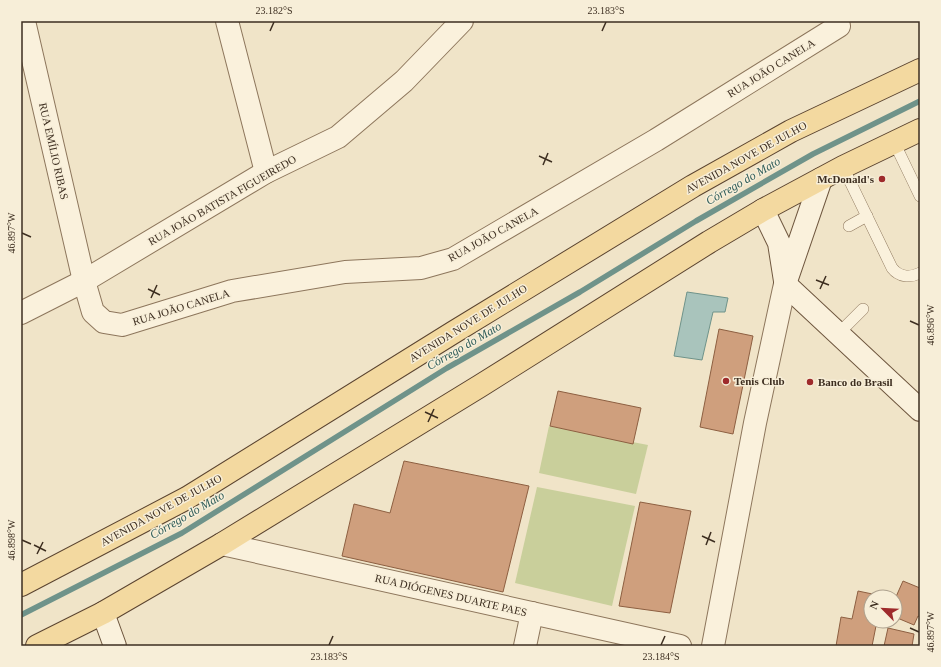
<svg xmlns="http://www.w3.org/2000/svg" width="941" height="667" viewBox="0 0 941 667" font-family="'Times New Roman',serif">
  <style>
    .green { fill: #c9cf9b }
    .water { fill: #a9c4bc; stroke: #6f938a }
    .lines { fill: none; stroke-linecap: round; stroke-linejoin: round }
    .stream { stroke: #6f938a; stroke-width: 5.5 }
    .building { fill: #cf9f7d; stroke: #8d5f41 }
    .lane-casing { stroke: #8d765c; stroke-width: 12 }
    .street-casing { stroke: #8d765c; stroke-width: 24 }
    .secondary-casing { stroke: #6f573f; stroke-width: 24 }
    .primary-casing { stroke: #5b4430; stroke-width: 24 }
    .lane { stroke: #faf1dc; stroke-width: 11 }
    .street { stroke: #faf1dc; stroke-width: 22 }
    .secondary { stroke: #faf1dc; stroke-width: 22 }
    .primary { stroke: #f3d9a0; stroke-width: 22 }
    .ticks { fill: none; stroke: #3d2e20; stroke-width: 1.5 }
    .poi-dot { fill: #9e2a2b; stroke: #f7eed8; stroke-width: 1.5 }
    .labels { text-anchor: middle; stroke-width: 3; stroke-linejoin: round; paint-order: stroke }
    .street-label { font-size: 11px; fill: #3d2e20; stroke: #f7eed8 }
    .poi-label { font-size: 11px; font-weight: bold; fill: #3d2e20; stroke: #f7eed8; text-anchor: start }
    .water-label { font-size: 12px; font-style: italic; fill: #2f5d5a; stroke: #f7eed8 }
    .neatline { fill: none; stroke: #3d2e20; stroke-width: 1.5 }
    .ticks-label { font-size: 10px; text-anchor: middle; fill: #3d2e20 }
  </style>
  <rect width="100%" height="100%" fill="#f0e4c8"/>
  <!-- green -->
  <g class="green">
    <polygon points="549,426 648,445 636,494 539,473"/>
    <polygon points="537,487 635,506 612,606 515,583"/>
  </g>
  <!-- water -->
  <polygon class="water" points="687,292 728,298 725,312 713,312 702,360 674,356"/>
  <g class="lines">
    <!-- stream -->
    <polyline class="stream" points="21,615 182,533 447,368 580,292 696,221 813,154 920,101"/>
  </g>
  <!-- building -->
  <g class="building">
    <polygon points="719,329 753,336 733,434 700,427"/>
    <polygon points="558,391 641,408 633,444 550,426"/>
    <polygon points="404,461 529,486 503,592 342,556 354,504 390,513"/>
    <polygon points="640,502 691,511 670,613 619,606"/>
    <polygon points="903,581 920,588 920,617 918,616 914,625 895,617 895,599"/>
    <polygon points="858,591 882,596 871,597 871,621 877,621 872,646 836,646 841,617 852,619"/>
    <polygon points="888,628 914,634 912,646 884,646"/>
  </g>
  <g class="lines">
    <defs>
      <g id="lane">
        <polyline points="894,142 920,196"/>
        <path d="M 843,167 L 892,268 C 899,277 910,278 920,273"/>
        <polyline points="849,226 867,216"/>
        <polyline points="839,333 863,309"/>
      </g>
      <g id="street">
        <polyline points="24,21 84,281 93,312 104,322 122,325 232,291 345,272 421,268 453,259 656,140 839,26"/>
        <polyline points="227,21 266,172"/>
        <polyline points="21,313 84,281 266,172 338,137 404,81 462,21"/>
        <polyline points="222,544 680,646"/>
        <polyline points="525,646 532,613"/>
        <polyline points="713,646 755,423 785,284"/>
      </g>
      <g id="secondary">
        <polyline points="763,210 779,243 785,281"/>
        <polyline points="785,284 920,410"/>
        <polyline points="785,284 821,179"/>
        <polyline points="103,613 115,646"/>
      </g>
      <g id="primary">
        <polyline points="21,585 187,498 454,332 693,186 791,131 920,70"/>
        <polyline points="37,646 103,613 222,544 480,386 709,242 763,210 843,167 920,130"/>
      </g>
    </defs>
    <!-- lane casing -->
    <use href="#lane" class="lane-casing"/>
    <!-- street casing -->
    <use href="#street" class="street-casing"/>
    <!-- secondary casing -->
    <use href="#secondary" class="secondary-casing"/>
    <!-- primary casing -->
    <use href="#primary" class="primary-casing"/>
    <!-- lane -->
    <use href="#lane" class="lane"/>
    <!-- street -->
    <use href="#street" class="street"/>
    <!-- secondary -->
    <use href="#secondary" class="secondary"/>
    <!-- primary -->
    <use href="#primary" class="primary"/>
  </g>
  <!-- ticks -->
  <path class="ticks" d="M 270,31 L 274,22M 602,31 L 606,22M 539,156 L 552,162M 543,165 L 548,153M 22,233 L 31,237M 816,280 L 829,285M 148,289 L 160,295M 820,289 L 826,276M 151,298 L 157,285M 910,321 L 919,325M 425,412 L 438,418M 428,422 L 434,409M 702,536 L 715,542M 22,540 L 31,544M 34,545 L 46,551M 706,545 L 711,532M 37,554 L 43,542M 910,628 L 919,632M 329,645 L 333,636M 661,645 L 665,636"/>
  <!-- markers -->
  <g class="poi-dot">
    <circle cx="882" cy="179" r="4"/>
    <circle cx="726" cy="381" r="4"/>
    <circle cx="810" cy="382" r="4"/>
  </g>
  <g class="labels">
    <!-- street labels -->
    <g class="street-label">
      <text transform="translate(771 68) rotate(-32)" y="4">RUA JOÃO CANELA</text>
      <text transform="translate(54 151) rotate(77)" y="4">RUA EMÍLIO RIBAS</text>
      <text transform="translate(746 157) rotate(-29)" y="4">AVENIDA NOVE DE JULHO</text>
      <text transform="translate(222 200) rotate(-30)" y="4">RUA JOÃO BATISTA FIGUEIREDO</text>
      <text transform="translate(493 234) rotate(-29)" y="4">RUA JOÃO CANELA</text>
      <text transform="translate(181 307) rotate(-17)" y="4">RUA JOÃO CANELA</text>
      <text transform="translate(468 323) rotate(-32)" y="4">AVENIDA NOVE DE JULHO</text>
      <text transform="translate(161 510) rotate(-29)" y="4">AVENIDA NOVE DE JULHO</text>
      <text transform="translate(451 595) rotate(13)" y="4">RUA DIÓGENES DUARTE PAES</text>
    </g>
    <!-- poi labels -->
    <g class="poi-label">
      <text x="874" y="183" text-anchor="end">McDonald's</text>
      <text x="734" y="385">Tenis Club</text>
      <text x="818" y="386">Banco do Brasil</text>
    </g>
    <!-- water labels -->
    <g class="water-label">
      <text transform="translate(743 181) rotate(-30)" y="4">Córrego do Mato</text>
      <text transform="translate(464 346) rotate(-30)" y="4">Córrego do Mato</text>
      <text transform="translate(187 515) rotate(-30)" y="4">Córrego do Mato</text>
    </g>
  </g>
  <!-- border -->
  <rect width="941" height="667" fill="none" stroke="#f7eed8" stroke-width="44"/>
  <!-- north arrow -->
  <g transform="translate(883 609) rotate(294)"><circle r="19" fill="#f7eed8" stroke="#ada18e"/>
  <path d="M0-3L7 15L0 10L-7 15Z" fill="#9e2a2b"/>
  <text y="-6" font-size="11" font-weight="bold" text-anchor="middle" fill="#3d2e20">N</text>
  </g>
  <rect x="22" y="22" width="897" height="623" class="neatline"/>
  <g class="ticks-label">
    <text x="274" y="14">23.182°S</text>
    <text x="606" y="14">23.183°S</text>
    <text transform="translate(11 233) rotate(-90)" y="4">46.897°W</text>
    <text transform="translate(930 325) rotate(-90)" y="4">46.896°W</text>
    <text transform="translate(11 540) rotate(-90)" y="4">46.898°W</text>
    <text transform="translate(930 632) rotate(-90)" y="4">46.897°W</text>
    <text x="329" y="660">23.183°S</text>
    <text x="661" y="660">23.184°S</text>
  </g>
</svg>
